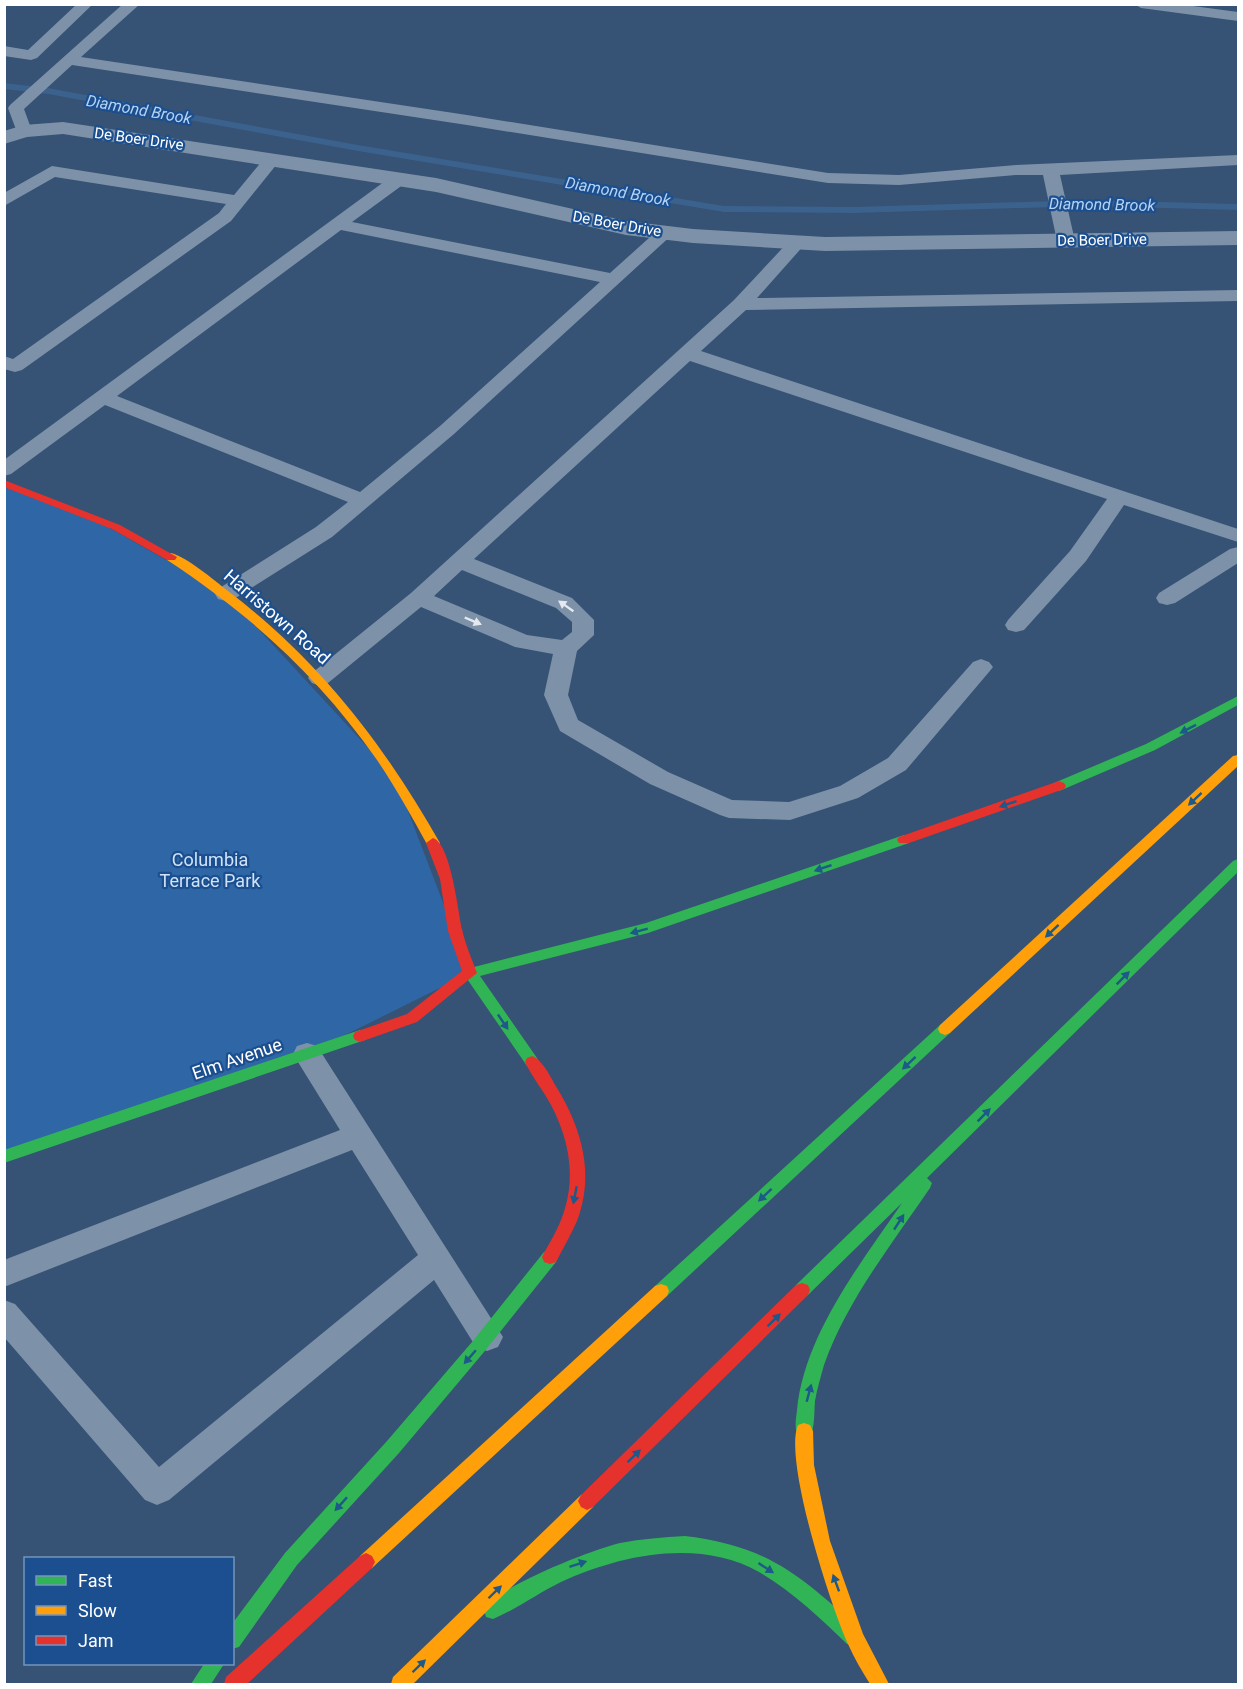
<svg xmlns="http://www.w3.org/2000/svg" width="1243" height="1689" viewBox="0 0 1243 1689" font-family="Roboto,sans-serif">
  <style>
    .green { fill: #2f66a5 }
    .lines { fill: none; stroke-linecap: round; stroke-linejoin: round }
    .stream { fill: #3b618d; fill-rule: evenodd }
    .lane { fill: #7d92a8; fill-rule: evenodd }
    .street { fill: #7d92a8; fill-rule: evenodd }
    .fast { fill: #30b455; fill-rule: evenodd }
    .slow { fill: #ff9f0a; fill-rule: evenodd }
    .jam { fill: #e5322d; fill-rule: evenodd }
    .oneway { fill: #e5e9ee }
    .oneway2 { fill: #1d5989 }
    .labels { text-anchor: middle; stroke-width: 4.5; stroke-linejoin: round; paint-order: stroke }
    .far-street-label { font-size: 15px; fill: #fff; stroke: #1b4f8f }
    .far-water-label { font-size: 16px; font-style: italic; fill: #b5d3f5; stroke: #1b4f8f }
    .street-label { font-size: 18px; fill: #fff; stroke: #1b4f8f }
    .park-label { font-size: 18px; fill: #cfe3fa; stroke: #1b4f8f }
  </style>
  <rect width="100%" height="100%" fill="#365274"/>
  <!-- green -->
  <polygon class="green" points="4,483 87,515 226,594 395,777 470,973 307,1054 5,1157"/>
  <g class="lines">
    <!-- stream -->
    <polygon class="stream" points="4,83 48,88 358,145 724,206 854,207 1089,200 1238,204 1238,210 1089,206 854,213 724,212 358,151 48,94 4,89"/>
    <!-- lane -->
    <g class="lane">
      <polygon points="77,4 93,4 37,58 31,60 4,56 4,46 28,50"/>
      <polygon points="123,4 140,4 81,57 467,115 828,173 899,175 1016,165 1238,155 1238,165 1060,175 1075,241 1072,245 1060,245 1057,241 1043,175 1016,175 899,185 828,183 467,125 72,65 24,109 32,131 24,136 18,135 8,108 10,105"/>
      <polygon points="1134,4 1178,4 1238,12 1238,21 1141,8"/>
      <polygon points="273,154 281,159 231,221 22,370 15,372 4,369 4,356 13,359 219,213 226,204 55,177 4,206 4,193 52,166 234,195 267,155"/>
      <path d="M 398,175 L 404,176 L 407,180 L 404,184 L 352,222 L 610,273 L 659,229 L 671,229 L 674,233 L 454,434 L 332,537 L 234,599 L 226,601 L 218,599 L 215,594 L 218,589 L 316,527 L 348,502 L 105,405 L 11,474 L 4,476 L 4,460 L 392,176 ZM 341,230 L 600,282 L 440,426 L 360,492 L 117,396 Z"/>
      <path d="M 797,238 L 803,239 L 806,243 L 757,298 L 1238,290 L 1238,301 L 746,310 L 701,351 L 1238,529 L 1238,542 L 1124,505 L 1086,561 L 1024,630 L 1016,632 L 1008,630 L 1005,625 L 1008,620 L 1070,551 L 1107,499 L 690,361 L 474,559 L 572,598 L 594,620 L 594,635 L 577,651 L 568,695 L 578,720 L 668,772 L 732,800 L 789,802 L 840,786 L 888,758 L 973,662 L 981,659 L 989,662 L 993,667 L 989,672 L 906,770 L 858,798 L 790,820 L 729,818 L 720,815 L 650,784 L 560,731 L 544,695 L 553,654 L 515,647 L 421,607 L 328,683 L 320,686 L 312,683 L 308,678 L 312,673 L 411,593 L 734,300 L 791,239 ZM 462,570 L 556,608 L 572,622 L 572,632 L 562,640 L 527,635 L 434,596 Z"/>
      <polygon points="1238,547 1238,563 1175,603 1167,605 1159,603 1156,598 1159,593 1230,549"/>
      <polygon points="307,1043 317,1046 503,1337 498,1347 487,1351 476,1347 434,1280 169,1500 157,1505 145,1500 4,1337 4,1300 15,1304 159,1467 418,1255 352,1150 4,1287 4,1260 340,1130 293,1054 297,1046"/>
    </g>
    <!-- street -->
    <polygon class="street" points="63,122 436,178 626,221 693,229 825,237 1238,231 1238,245 825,251 693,243 626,235 436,192 63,134 27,137 4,144 4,131 24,125"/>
    <!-- fast -->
    <g class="fast">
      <polygon points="1238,696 1238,705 1155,750 1064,789 1059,791 1052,786 1054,783 1146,744"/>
      <polygon points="904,835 909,837 911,840 909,843 648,933 480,976 537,1058 539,1062 537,1066 532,1068 527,1066 463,973 465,969 470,968 646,923"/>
      <path d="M 1238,859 L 1238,872 L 927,1178 L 932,1183 L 930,1188 C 892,1244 847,1300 824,1365 C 821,1376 817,1389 815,1401 C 814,1413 815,1426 810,1437 L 804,1439 L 798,1437 C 794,1428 796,1419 797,1410 C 804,1335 861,1263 902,1203 L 808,1295 L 802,1297 L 796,1295 L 794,1290 L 796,1285 L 1233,861 Z"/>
      <polygon points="945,1023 950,1025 952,1029 950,1033 667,1296 661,1298 655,1296 653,1291 655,1286 940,1025"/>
      <polygon points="360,1030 365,1032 367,1036 365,1040 4,1163 4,1150"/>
      <polygon points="550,1250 556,1252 558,1257 556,1262 484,1352 399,1453 297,1565 239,1647 232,1649 232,1624 285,1553 387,1441 472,1342 544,1252"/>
      <path d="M 685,1536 C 769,1546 800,1576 861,1630 L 863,1637 L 861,1644 L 854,1646 L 847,1644 C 820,1618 792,1591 759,1572 C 699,1538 620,1555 561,1582 C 538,1593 517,1609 493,1619 L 486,1617 L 484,1610 C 493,1588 594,1549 620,1543 C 642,1539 663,1537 685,1536 Z"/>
      <polygon points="204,1664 224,1664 211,1684 191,1684"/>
    </g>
    <!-- slow -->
    <g class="slow">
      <path d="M 171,553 C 188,558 213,579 228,591 C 320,661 383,743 440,843 L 438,846 L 428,846 C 412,817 396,788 377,760 C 319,677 251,615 167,560 L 165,557 L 167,554 Z"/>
      <polygon points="1238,755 1238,766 950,1033 945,1035 940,1033 938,1029 940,1025 1233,756"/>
      <polygon points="661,1284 667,1286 669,1291 667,1296 372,1568 366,1571 360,1568 357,1562 360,1556 655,1286"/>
      <path d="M 804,1423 L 810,1425 L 813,1431 L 814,1465 L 830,1541 L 863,1634 L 889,1684 L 870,1684 C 862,1671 854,1658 848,1644 C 831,1607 783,1459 798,1425 Z"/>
      <polygon points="587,1492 593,1495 596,1501 593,1507 413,1684 391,1684 393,1677 581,1495"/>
    </g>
    <!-- jam -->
    <g class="jam">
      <polygon points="4,480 120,525 177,557 175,560 167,560 112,529 4,487"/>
      <polygon points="1059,781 1064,783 1066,786 1064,789 909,843 899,843 897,840 899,837"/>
      <path d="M 433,838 C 451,844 458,911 462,929 C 465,944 472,959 477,973 L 417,1022 L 360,1042 L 355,1040 L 353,1036 L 355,1032 L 407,1014 L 462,971 L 448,931 L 440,879 L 426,843 Z"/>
      <path d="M 532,1056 C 543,1060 551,1078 557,1088 C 582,1129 595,1175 577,1221 C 571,1235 563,1248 556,1262 L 550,1264 L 544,1262 L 542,1257 C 548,1245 556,1233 561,1220 C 577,1181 570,1141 551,1105 C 543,1090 532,1077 525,1062 L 527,1058 Z"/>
      <polygon points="802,1283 808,1285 810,1290 808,1295 593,1507 587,1510 581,1507 578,1501 581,1495 796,1285"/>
      <polygon points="366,1553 372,1556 375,1562 372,1568 247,1684 224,1684 226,1677 360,1556"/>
    </g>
  </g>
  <!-- one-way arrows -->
  <defs><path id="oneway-solid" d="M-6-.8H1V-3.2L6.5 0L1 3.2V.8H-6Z" transform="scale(1.5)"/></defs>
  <g class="oneway">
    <use href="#oneway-solid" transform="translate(566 606) rotate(-145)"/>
    <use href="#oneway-solid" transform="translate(473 621) rotate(23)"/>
  </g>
  <g class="oneway2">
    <use href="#oneway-solid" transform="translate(1188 729) rotate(153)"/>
    <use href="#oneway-solid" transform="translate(1195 799) rotate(137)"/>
    <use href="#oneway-solid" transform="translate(1008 804) rotate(161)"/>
    <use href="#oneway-solid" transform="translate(823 868) rotate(161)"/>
    <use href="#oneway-solid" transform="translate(639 931) rotate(165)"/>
    <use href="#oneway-solid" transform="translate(1052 931) rotate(137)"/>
    <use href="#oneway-solid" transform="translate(1123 978) rotate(-45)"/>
    <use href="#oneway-solid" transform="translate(503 1022) rotate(56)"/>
    <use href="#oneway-solid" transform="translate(909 1063) rotate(137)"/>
    <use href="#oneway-solid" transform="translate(984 1115) rotate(-45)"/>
    <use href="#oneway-solid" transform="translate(575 1195) rotate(101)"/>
    <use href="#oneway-solid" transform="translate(765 1195) rotate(137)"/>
    <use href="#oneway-solid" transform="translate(899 1222) rotate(-57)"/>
    <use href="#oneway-solid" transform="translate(774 1320) rotate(-44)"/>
    <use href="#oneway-solid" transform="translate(470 1357) rotate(131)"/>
    <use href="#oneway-solid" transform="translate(809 1393) rotate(-75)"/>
    <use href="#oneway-solid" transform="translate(634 1456) rotate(-44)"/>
    <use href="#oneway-solid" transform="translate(341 1504) rotate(132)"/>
    <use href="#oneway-solid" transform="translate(578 1564) rotate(-18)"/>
    <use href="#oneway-solid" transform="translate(766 1568) rotate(33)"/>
    <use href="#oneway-solid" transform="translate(836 1583) rotate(-110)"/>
    <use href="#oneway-solid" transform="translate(495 1592) rotate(-44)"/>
    <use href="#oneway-solid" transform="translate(419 1666) rotate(-44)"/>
  </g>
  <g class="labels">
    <!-- far-street labels -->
    <g class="far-street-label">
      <text transform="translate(139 139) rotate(8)" y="5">De Boer Drive</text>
      <text transform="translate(617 224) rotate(10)" y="5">De Boer Drive</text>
      <text transform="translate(1102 240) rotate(-1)" y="5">De Boer Drive</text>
    </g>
    <!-- far-water labels -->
    <g class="far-water-label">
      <text transform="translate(139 109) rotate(10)" y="6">Diamond Brook</text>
      <text transform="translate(618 191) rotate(10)" y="6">Diamond Brook</text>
      <text transform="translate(1102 204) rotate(1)" y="6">Diamond Brook</text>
    </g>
    <!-- street labels -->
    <g class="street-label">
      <text transform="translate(277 617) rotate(41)" y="6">Harristown Road</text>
      <text transform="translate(237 1059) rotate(-19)" y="6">Elm Avenue</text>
    </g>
    <!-- park labels -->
    <g class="park-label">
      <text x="210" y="866">Columbia<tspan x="210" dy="21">Terrace Park</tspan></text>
    </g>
  </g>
  <!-- border -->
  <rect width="1243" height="1689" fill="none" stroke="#ffffff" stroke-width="12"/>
  <!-- legend -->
  <rect x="24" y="1557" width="210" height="108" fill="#1b4f8f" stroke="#7695bc" stroke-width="1.5"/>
  <rect x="36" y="1576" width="30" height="9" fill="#30b455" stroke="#7695bc" stroke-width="1.5"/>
  <text x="78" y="1587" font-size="18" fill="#ffffff">Fast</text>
  <rect x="36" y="1606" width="30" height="9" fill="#ff9f0a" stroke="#7695bc" stroke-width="1.5"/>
  <text x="78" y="1617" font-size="18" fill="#ffffff">Slow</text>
  <rect x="36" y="1636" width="30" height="9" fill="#e5322d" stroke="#7695bc" stroke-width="1.5"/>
  <text x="78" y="1647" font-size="18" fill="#ffffff">Jam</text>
</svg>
